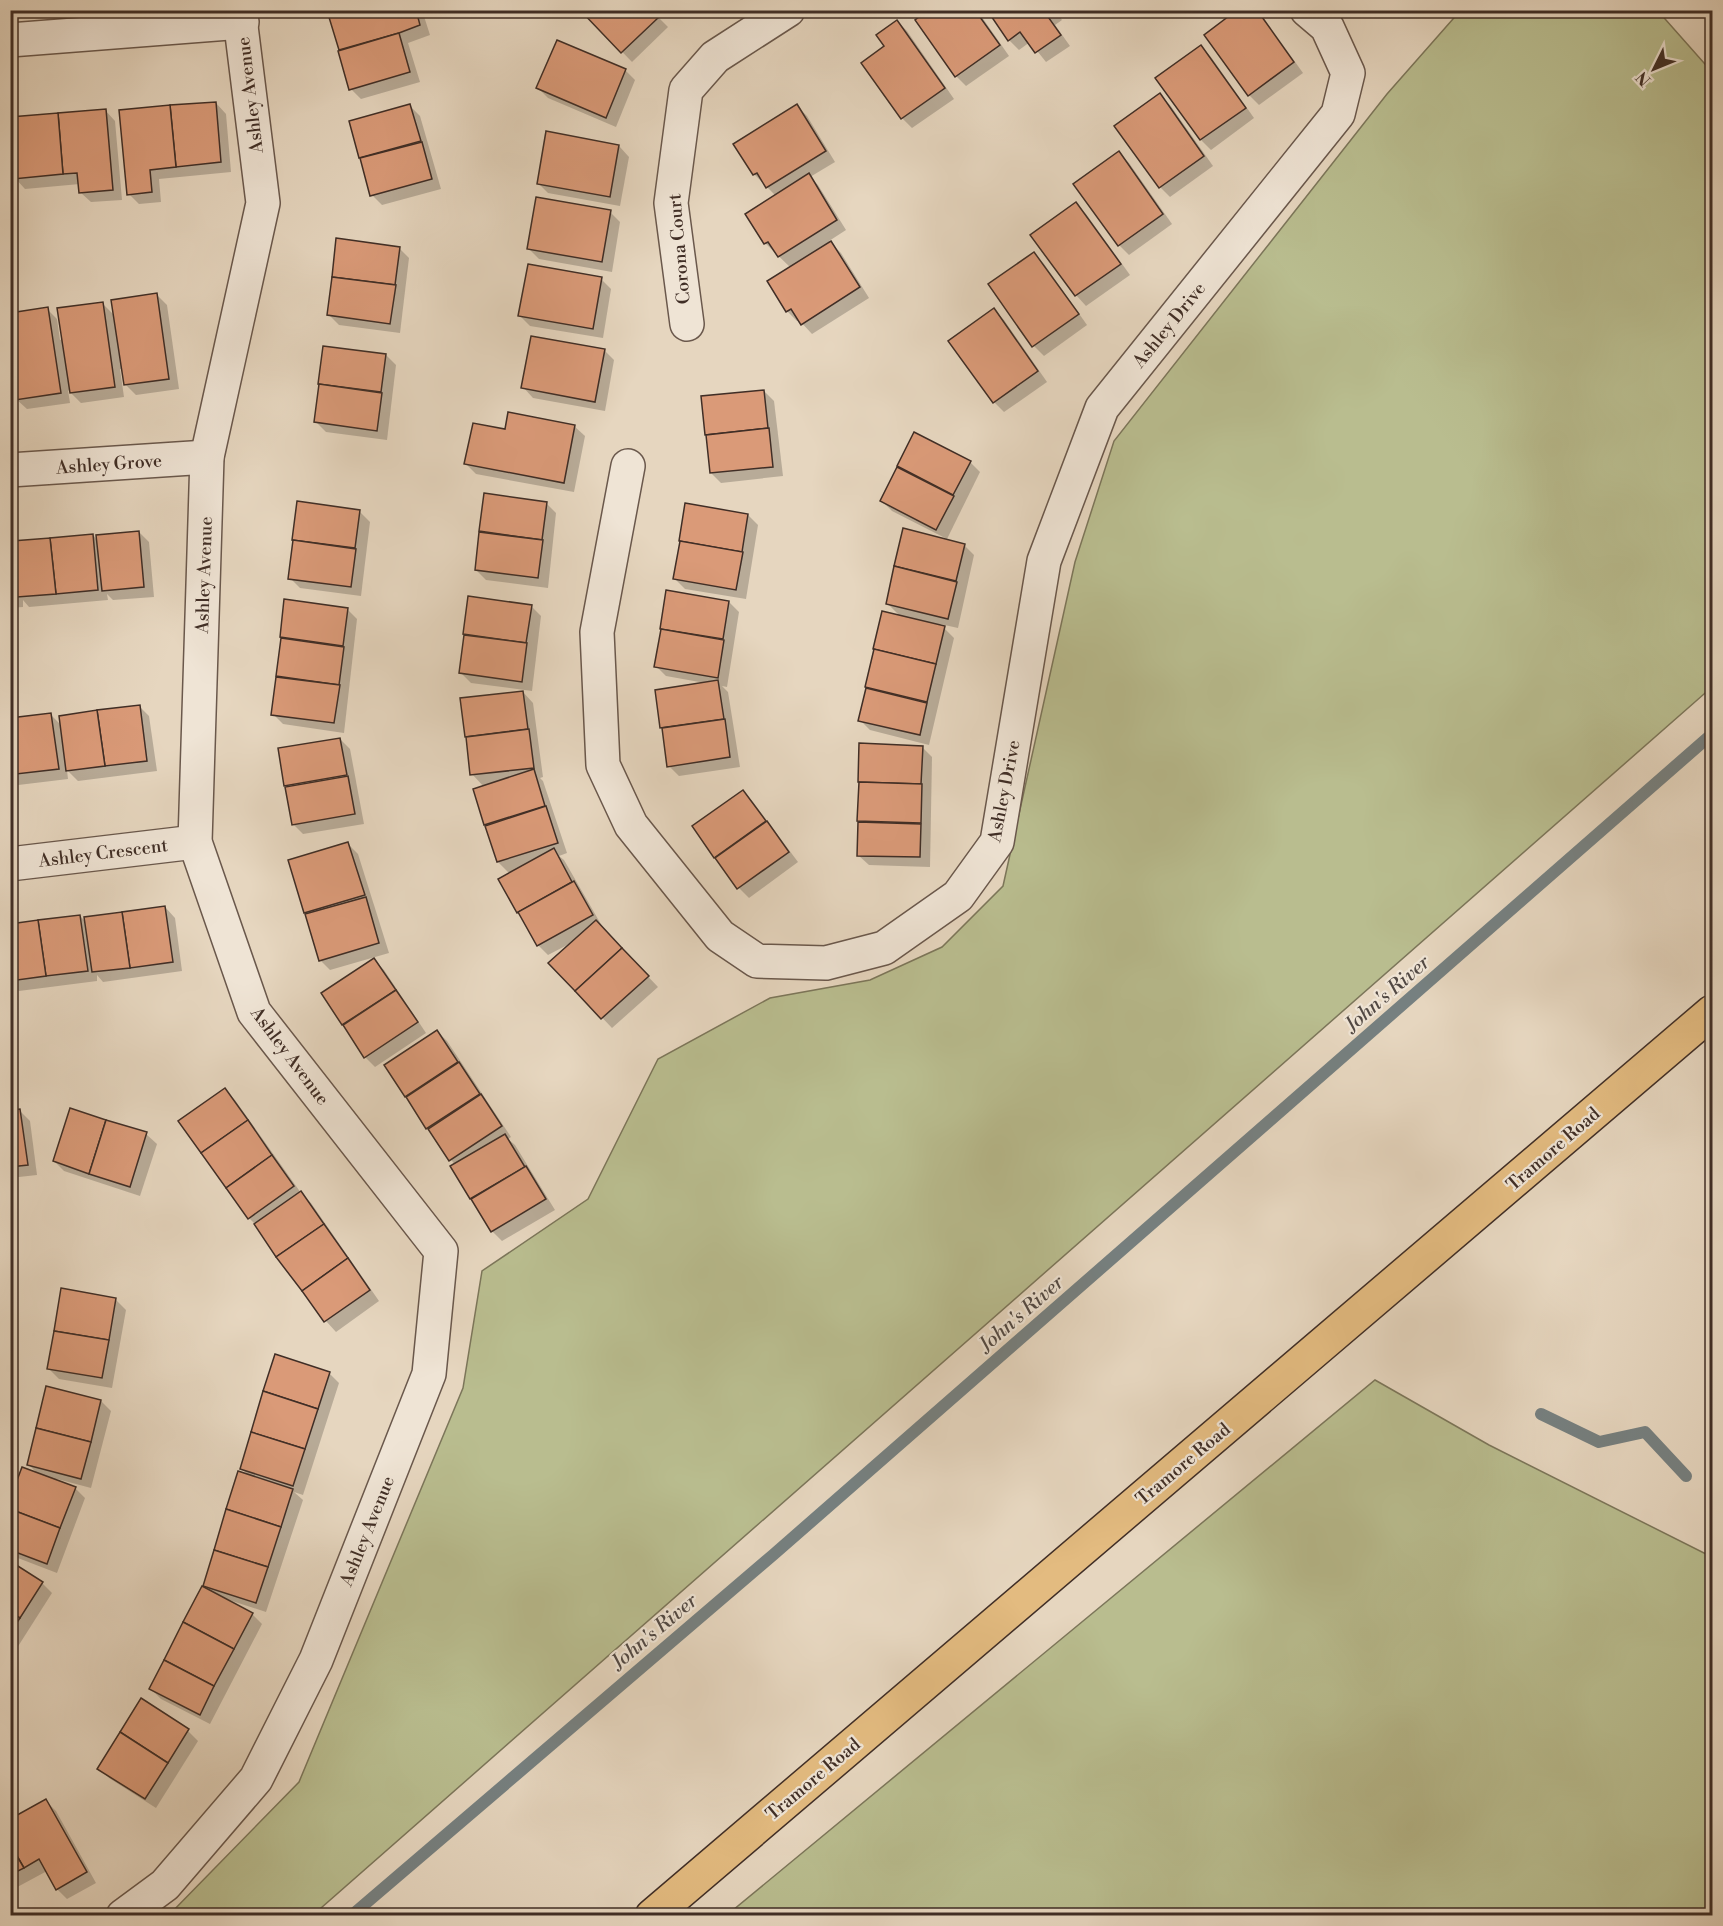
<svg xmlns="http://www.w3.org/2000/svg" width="1723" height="1926" viewBox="0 0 1723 1926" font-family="'Libre Bodoni',serif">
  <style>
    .green { fill: #b9bd8f; stroke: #7c765a; stroke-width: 1.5 }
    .shadow { fill: #0003 }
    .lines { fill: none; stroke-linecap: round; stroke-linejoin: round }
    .stream { stroke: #768080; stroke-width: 12 }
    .building { fill: #da9a78; stroke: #402e26; stroke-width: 1.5 }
    .minor-casing { stroke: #6a584c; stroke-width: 36 }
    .major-casing { stroke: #402e26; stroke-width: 36 }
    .minor { stroke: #efe4d5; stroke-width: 33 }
    .major { stroke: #e3bb80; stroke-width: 33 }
    .labels { text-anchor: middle; stroke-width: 4.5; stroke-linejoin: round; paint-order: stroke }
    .street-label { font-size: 18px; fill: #402e26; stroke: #efe4d5 }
    .water-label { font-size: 20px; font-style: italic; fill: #524944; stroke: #efe4d5 }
  </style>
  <rect width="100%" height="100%" fill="#e6d6bf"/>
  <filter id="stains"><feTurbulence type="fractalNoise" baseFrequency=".00333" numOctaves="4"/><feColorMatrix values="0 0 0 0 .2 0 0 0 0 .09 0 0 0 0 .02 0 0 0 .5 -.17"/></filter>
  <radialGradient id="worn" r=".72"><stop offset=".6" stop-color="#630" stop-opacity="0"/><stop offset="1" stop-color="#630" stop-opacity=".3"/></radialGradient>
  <!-- green -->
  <g class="green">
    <polygon points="1460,11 1658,11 1712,72 1712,687 313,1915 168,1916 299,1782 463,1388 482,1271 588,1199 658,1059 770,998 870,980 942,947 1003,886 1075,562 1114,441 1387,94"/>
    <polygon points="1375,1380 1489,1445 1712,1557 1712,1915 727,1915"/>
  </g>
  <!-- shadow -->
  <g class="shadow">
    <polygon points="344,10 422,10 430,35 408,43 420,82 361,99 351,89 330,15"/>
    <polygon points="582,10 651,10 668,27 632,62"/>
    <polygon points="931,10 977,10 1009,56 966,86 956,76"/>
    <polygon points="989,10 1055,10 1062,20 1055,25 1070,46 1046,62 1030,42 1019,50 1009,40"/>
    <polygon points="1099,10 1116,10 1106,18"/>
    <polygon points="1240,10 1258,10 1303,73 1259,105 1249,95"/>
    <polygon points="897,21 907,31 954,99 912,128 902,118 863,63 886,47"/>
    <polygon points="1201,47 1211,57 1254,118 1211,150 1201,140 1158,78"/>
    <polygon points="625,70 635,80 616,127 548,98 538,88"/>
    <polygon points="1160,95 1170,105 1213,166 1170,197 1160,187"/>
    <polygon points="216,103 226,114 231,172 159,179 161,202 139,204 129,194 120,111"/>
    <polygon points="410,106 420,116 441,189 382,205 372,195 351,122"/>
    <polygon points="797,106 807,116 835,162 810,177 818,185 846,230 829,241 841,253 869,298 812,334 799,320 797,321 787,311 769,282 791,268 765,243 776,196 754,174"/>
    <polygon points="105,110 115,121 122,200 91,202 80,192 80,184 25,189 15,178"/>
    <polygon points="619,146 629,157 620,206 548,193 538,183"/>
    <polygon points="1119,153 1129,163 1172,224 1129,255 1119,245"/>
    <polygon points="10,178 16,229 10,229"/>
    <polygon points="1076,204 1086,214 1130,275 1086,306 1076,295 1032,235"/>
    <polygon points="610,212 620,222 612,272 539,259 529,249"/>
    <polygon points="399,248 409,258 400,333 339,325 329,315"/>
    <polygon points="1034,254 1044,264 1087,325 1044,356 1034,346"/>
    <polygon points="601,279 611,289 603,338 530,326 520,316"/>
    <polygon points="157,295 167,305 179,389 136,395 126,385 123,369 120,369 124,397 81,403 68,390 70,403 27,409 16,399 17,408 10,409 10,314 47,309 57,319 60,340 63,339 102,303 115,316"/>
    <polygon points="994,310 1004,320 1047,382 1004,412 994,402 951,341"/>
    <polygon points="324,347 386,355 396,365 387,440 326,432 316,422"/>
    <polygon points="604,350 614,360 605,411 533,398 523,387"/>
    <polygon points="764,391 774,401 783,476 721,483 711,473 703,398"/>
    <polygon points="574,426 585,436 574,492 476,474 466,464 506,431"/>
    <polygon points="915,434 970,462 980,472 947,539 892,511 882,501"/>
    <polygon points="485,495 546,503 556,513 548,588 486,580 476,570"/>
    <polygon points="298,503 360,512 370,522 361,596 300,588 290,578"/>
    <polygon points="748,515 758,525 746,599 685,589 675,579"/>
    <polygon points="904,530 964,545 974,555 958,628 940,624 954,638 929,745 870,730 860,720 884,613 901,617 887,603"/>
    <polygon points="139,532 149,542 154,597 113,600 107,594 108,600 29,607 23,600 23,607 10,608 10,545 14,548 93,535 98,541"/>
    <polygon points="668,592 729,602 739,612 727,687 722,686 728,692 740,767 679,776 669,766 657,691 705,683 666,676 656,666"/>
    <polygon points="469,598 531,606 541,616 532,691 471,683 461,673"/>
    <polygon points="286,601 347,609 357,619 344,733 283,724 273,714"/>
    <polygon points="523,692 533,703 543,777 540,778 543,781 567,853 559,856 564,860 602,926 600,926 658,987 612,1028 550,963 571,943 548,955 538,945 510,874 498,862 475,790 484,787 472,774 462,700"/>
    <polygon points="139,706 149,716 157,771 78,781 67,770 68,779 10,786 10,720 50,714 62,726"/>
    <polygon points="340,739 350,749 364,824 303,834 293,824 280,749"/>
    <polygon points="861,745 922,747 932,757 930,867 869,865 858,855"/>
    <polygon points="743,792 753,802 798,862 749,898 739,888 694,827"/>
    <polygon points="348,844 358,854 389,953 330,970 320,960 290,862"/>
    <polygon points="165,907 175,918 182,971 103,982 97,975 97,981 19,991 13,985 14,989 10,990 10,926 80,916 87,923"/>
    <polygon points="374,960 384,970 426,1033 375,1067 365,1057 323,993"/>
    <polygon points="437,1031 447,1041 511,1137 508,1139 515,1145 555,1210 502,1241 492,1231 452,1167 455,1165 428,1128 386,1065"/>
    <polygon points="225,1090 235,1100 301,1193 311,1203 379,1301 336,1332 326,1321 256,1225 249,1218 180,1121"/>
    <polygon points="20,1111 30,1121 37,1175 10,1178 10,1112"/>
    <polygon points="146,1134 157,1144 140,1196 64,1171 54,1161"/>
    <polygon points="116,1300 126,1310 112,1388 59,1379 49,1369"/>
    <polygon points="329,1373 339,1383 303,1495 294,1492 303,1500 266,1612 229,1600 252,1614 262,1624 210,1724 161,1699 151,1689 210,1591 204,1585 249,1476 241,1468"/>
    <polygon points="101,1401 111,1411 91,1488 57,1479 57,1481 75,1488 85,1498 57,1573 10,1555 10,1504 39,1475 28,1464"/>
    <polygon points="10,1563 42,1583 52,1593 10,1659"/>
    <polygon points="141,1700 188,1731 198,1741 156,1808 109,1778 99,1768"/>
    <polygon points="46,1801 56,1811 96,1883 67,1899 57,1889 47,1871 10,1891 10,1821"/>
  </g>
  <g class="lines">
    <!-- stream -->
    <g class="stream">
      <polyline points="1541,1414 1599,1442 1645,1432 1686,1476"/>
      <polyline points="351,1916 773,1555 1712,734"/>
    </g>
  </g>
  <!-- building -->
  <g class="building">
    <polygon points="339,10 416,10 420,25 399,33 339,50 328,14"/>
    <polygon points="580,10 653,10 659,17 621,53"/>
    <polygon points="928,10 975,10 1000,45 955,77 915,20"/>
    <polygon points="987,10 1051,10 1046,14 1061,35 1035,53 1020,32 1008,41"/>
    <polygon points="1237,10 1257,10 1294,62 1248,96 1204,35"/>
    <polygon points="897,20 945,88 901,119 861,63 884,46 876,35"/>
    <polygon points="399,33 410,72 349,90 338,51"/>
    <polygon points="557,40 626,69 606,118 536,88"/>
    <polygon points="1201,45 1246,108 1200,140 1155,78"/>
    <polygon points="1160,93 1204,156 1159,188 1114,126"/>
    <polygon points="216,102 221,162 176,167 170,105"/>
    <polygon points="410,104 421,141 359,158 349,121"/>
    <polygon points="797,104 826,151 766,188 757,173 753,175 733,144"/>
    <polygon points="170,105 176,167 150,170 152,192 127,195 119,110"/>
    <polygon points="106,109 113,190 79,193 77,173 63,174 58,113"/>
    <polygon points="58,113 63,174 13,179 10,155 10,117"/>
    <polygon points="546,131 619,145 610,197 537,184"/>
    <polygon points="422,142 432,179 370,196 360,158"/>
    <polygon points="1119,151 1163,214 1118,246 1073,184"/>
    <polygon points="809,173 837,220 778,257 768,242 764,244 745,214"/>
    <polygon points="536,197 611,210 602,262 527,249"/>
    <polygon points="1076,202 1121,264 1075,296 1030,235"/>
    <polygon points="336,238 400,247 395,285 332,277"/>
    <polygon points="831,241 860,287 801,325 791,309 786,312 767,281"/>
    <polygon points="1034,252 1079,314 1032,347 988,284"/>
    <polygon points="528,264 602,277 593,329 518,316"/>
    <polygon points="332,277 396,285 390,324 327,315"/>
    <polygon points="157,293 169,379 124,385 111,300"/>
    <polygon points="103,302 115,387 70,393 57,308"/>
    <polygon points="48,307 61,393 15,400 10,368 10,313"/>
    <polygon points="994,308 1038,371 993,403 948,341"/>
    <polygon points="531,336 605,349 595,402 521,388"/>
    <polygon points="323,346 386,354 381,392 318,384"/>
    <polygon points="319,384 382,393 377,431 314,422"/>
    <polygon points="764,390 768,428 705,435 701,396"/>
    <polygon points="508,412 575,425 564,483 464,464 473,423 505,429"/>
    <polygon points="769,428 773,467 710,473 706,435"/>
    <polygon points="914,432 971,461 953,495 897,466"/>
    <polygon points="897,467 954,496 936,530 880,501"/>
    <polygon points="484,493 547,502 542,540 479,531"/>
    <polygon points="297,501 360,510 355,548 292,540"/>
    <polygon points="685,503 748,514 742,552 679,541"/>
    <polygon points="903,528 965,544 956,581 894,566"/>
    <polygon points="139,531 144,587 102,591 96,535"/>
    <polygon points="479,532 543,540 538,578 475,570"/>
    <polygon points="93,534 98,590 56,594 50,538"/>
    <polygon points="50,538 56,594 17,597 12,541"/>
    <polygon points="293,540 356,549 351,587 288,579"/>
    <polygon points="680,541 743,552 736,590 673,579"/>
    <polygon points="10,559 14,597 10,598"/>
    <polygon points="894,566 957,582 948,619 886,604"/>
    <polygon points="666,590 729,601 723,639 660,629"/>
    <polygon points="468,596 532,605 526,643 463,634"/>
    <polygon points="284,599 348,608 343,646 280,637"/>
    <polygon points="882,611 945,626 936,664 873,649"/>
    <polygon points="661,629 724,640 718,678 654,667"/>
    <polygon points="464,635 527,643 522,682 459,673"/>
    <polygon points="281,638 344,647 339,685 276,676"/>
    <polygon points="874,649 936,664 927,702 865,687"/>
    <polygon points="276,677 340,685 334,723 271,715"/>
    <polygon points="718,680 724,719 660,728 655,690"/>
    <polygon points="866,688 927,703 920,735 858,721"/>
    <polygon points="523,691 528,729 465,737 460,698"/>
    <polygon points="140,705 147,761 105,766 97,710"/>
    <polygon points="97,710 105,766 66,771 59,716"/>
    <polygon points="51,713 59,769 16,774 10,718"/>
    <polygon points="725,719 730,757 667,767 662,728"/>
    <polygon points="529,729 534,768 470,775 466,737"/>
    <polygon points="10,731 16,774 10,775"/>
    <polygon points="340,738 347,775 284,786 278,748"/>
    <polygon points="859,743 923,746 921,784 858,782"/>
    <polygon points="534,769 545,806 484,825 473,789"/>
    <polygon points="348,776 355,814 292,825 285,787"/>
    <polygon points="859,782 922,784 921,823 857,821"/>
    <polygon points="743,790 766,821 714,858 692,826"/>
    <polygon points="546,806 558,843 497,862 485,826"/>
    <polygon points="767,821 789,852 737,889 715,858"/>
    <polygon points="858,822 921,824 920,857 857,856"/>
    <polygon points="348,842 365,895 304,913 288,860"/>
    <polygon points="554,848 572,882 517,913 498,879"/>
    <polygon points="574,881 593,915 537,946 518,912"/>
    <polygon points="366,897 379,943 319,961 305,914"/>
    <polygon points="165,906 173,962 130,968 122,912"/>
    <polygon points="122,912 130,968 92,972 84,917"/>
    <polygon points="80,915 88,971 46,976 38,920"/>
    <polygon points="38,920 46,976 10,981 10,924"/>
    <polygon points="596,920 622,948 575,991 548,963"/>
    <polygon points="622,948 649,976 601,1019 575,991"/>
    <polygon points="374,958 396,990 342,1025 321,993"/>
    <polygon points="396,990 418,1022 364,1058 343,1025"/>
    <polygon points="437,1030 458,1062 405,1097 384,1065"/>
    <polygon points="459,1062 480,1094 426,1129 406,1097"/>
    <polygon points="225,1088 248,1120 201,1153 178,1121"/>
    <polygon points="481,1094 502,1126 449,1161 428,1129"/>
    <polygon points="70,1108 106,1120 89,1174 53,1161"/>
    <polygon points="20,1109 28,1165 10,1167 10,1110"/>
    <polygon points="106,1120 147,1132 130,1187 89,1174"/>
    <polygon points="248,1120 272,1155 226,1188 201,1153"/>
    <polygon points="505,1134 525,1167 470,1199 450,1166"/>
    <polygon points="272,1155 294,1186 248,1219 226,1188"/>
    <polygon points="526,1166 546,1199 491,1232 471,1199"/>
    <polygon points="301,1191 324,1224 276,1257 254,1224"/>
    <polygon points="324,1224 348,1258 302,1291 276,1257"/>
    <polygon points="348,1258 370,1290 324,1322 302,1291"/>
    <polygon points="61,1288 116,1298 109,1340 54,1331"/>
    <polygon points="54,1331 109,1340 102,1378 47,1369"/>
    <polygon points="275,1354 330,1372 318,1409 263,1391"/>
    <polygon points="46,1386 101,1400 91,1442 36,1428"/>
    <polygon points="263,1391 318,1409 305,1449 251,1432"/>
    <polygon points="36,1428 91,1442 81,1479 27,1465"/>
    <polygon points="251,1432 305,1449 293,1486 240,1469"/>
    <polygon points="22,1467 76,1487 60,1528 10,1509 10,1499"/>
    <polygon points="238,1471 293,1489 281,1527 226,1509"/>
    <polygon points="10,1509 60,1528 47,1564 10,1550"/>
    <polygon points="226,1509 281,1527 268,1567 214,1550"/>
    <polygon points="214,1550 268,1567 256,1603 203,1586"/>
    <polygon points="10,1561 43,1582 20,1618 10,1612"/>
    <polygon points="202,1586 253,1613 234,1649 183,1622"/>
    <polygon points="10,1612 20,1618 10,1633"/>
    <polygon points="183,1622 234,1649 214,1686 164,1660"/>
    <polygon points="164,1660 214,1686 200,1715 149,1689"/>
    <polygon points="141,1698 189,1729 168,1763 120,1732"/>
    <polygon points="120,1732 168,1763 145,1799 97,1769"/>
    <polygon points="46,1799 87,1872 56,1890 39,1859 24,1868 10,1844 10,1819"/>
    <polygon points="10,1844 24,1868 10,1875"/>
  </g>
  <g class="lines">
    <defs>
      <g id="minor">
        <polyline points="10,40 242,22"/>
        <polyline points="687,324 671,203 686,90 715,57 788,10"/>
        <polyline points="628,466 597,632 603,765 631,825 720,936 757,961 826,963 884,948 958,896 997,842 1044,561 1102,408 1338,114 1348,73 1327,27 1307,10"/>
        <polyline points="10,470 207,457"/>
        <polyline points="10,864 195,842"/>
        <polyline points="123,1916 165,1885 256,1779 316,1660 429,1374 441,1251 254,1012 195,842 207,457 263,203 239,10"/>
      </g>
      <polyline id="major" points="652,1916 1712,1012"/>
    </defs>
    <!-- minor casing -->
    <use href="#minor" class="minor-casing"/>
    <!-- major casing -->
    <use href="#major" class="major-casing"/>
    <!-- minor -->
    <use href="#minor" class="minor"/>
    <!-- major -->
    <use href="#major" class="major"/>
  </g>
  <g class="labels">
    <!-- street labels -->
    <g class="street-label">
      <text transform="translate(250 95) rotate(-97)" y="6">Ashley Avenue</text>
      <text transform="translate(679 249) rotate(-95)" y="6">Corona Court</text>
      <text transform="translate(1169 325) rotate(-51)" y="6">Ashley Drive</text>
      <text transform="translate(109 464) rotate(-4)" y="6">Ashley Grove</text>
      <text transform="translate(204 575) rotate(-88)" y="6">Ashley Avenue</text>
      <text transform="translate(1004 791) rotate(-79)" y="6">Ashley Drive</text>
      <text transform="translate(103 853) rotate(-7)" y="6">Ashley Crescent</text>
      <text transform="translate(290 1056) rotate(53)" y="6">Ashley Avenue</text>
      <text transform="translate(1553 1149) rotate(-41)" y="6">Tramore Road</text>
      <text transform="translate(1183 1464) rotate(-40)" y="6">Tramore Road</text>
      <text transform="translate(367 1531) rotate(-68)" y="6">Ashley Avenue</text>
      <text transform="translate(813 1779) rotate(-40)" y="6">Tramore Road</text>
    </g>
    <!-- water labels -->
    <g class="water-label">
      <text transform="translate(1387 993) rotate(-41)" y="7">John's River</text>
      <text transform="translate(1021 1313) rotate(-41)" y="7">John's River</text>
      <text transform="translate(654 1631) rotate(-40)" y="7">John's River</text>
    </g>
  </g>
  <!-- margin -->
  <rect width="1723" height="1926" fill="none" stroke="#e6d6bf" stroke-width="36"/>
  <rect x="12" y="12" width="1699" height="1902" fill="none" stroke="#402e26" stroke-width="3"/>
  <rect x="18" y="18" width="1687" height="1890" fill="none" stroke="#402e26" stroke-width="1.5"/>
  <!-- north arrow -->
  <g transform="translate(1654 69) rotate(227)" stroke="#efe4d5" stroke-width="4.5" paint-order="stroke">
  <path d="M0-4.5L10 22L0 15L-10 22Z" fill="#402e26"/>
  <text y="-9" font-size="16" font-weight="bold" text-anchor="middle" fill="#402e26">N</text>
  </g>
  <rect width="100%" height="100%" filter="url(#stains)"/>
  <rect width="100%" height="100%" fill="url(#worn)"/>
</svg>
